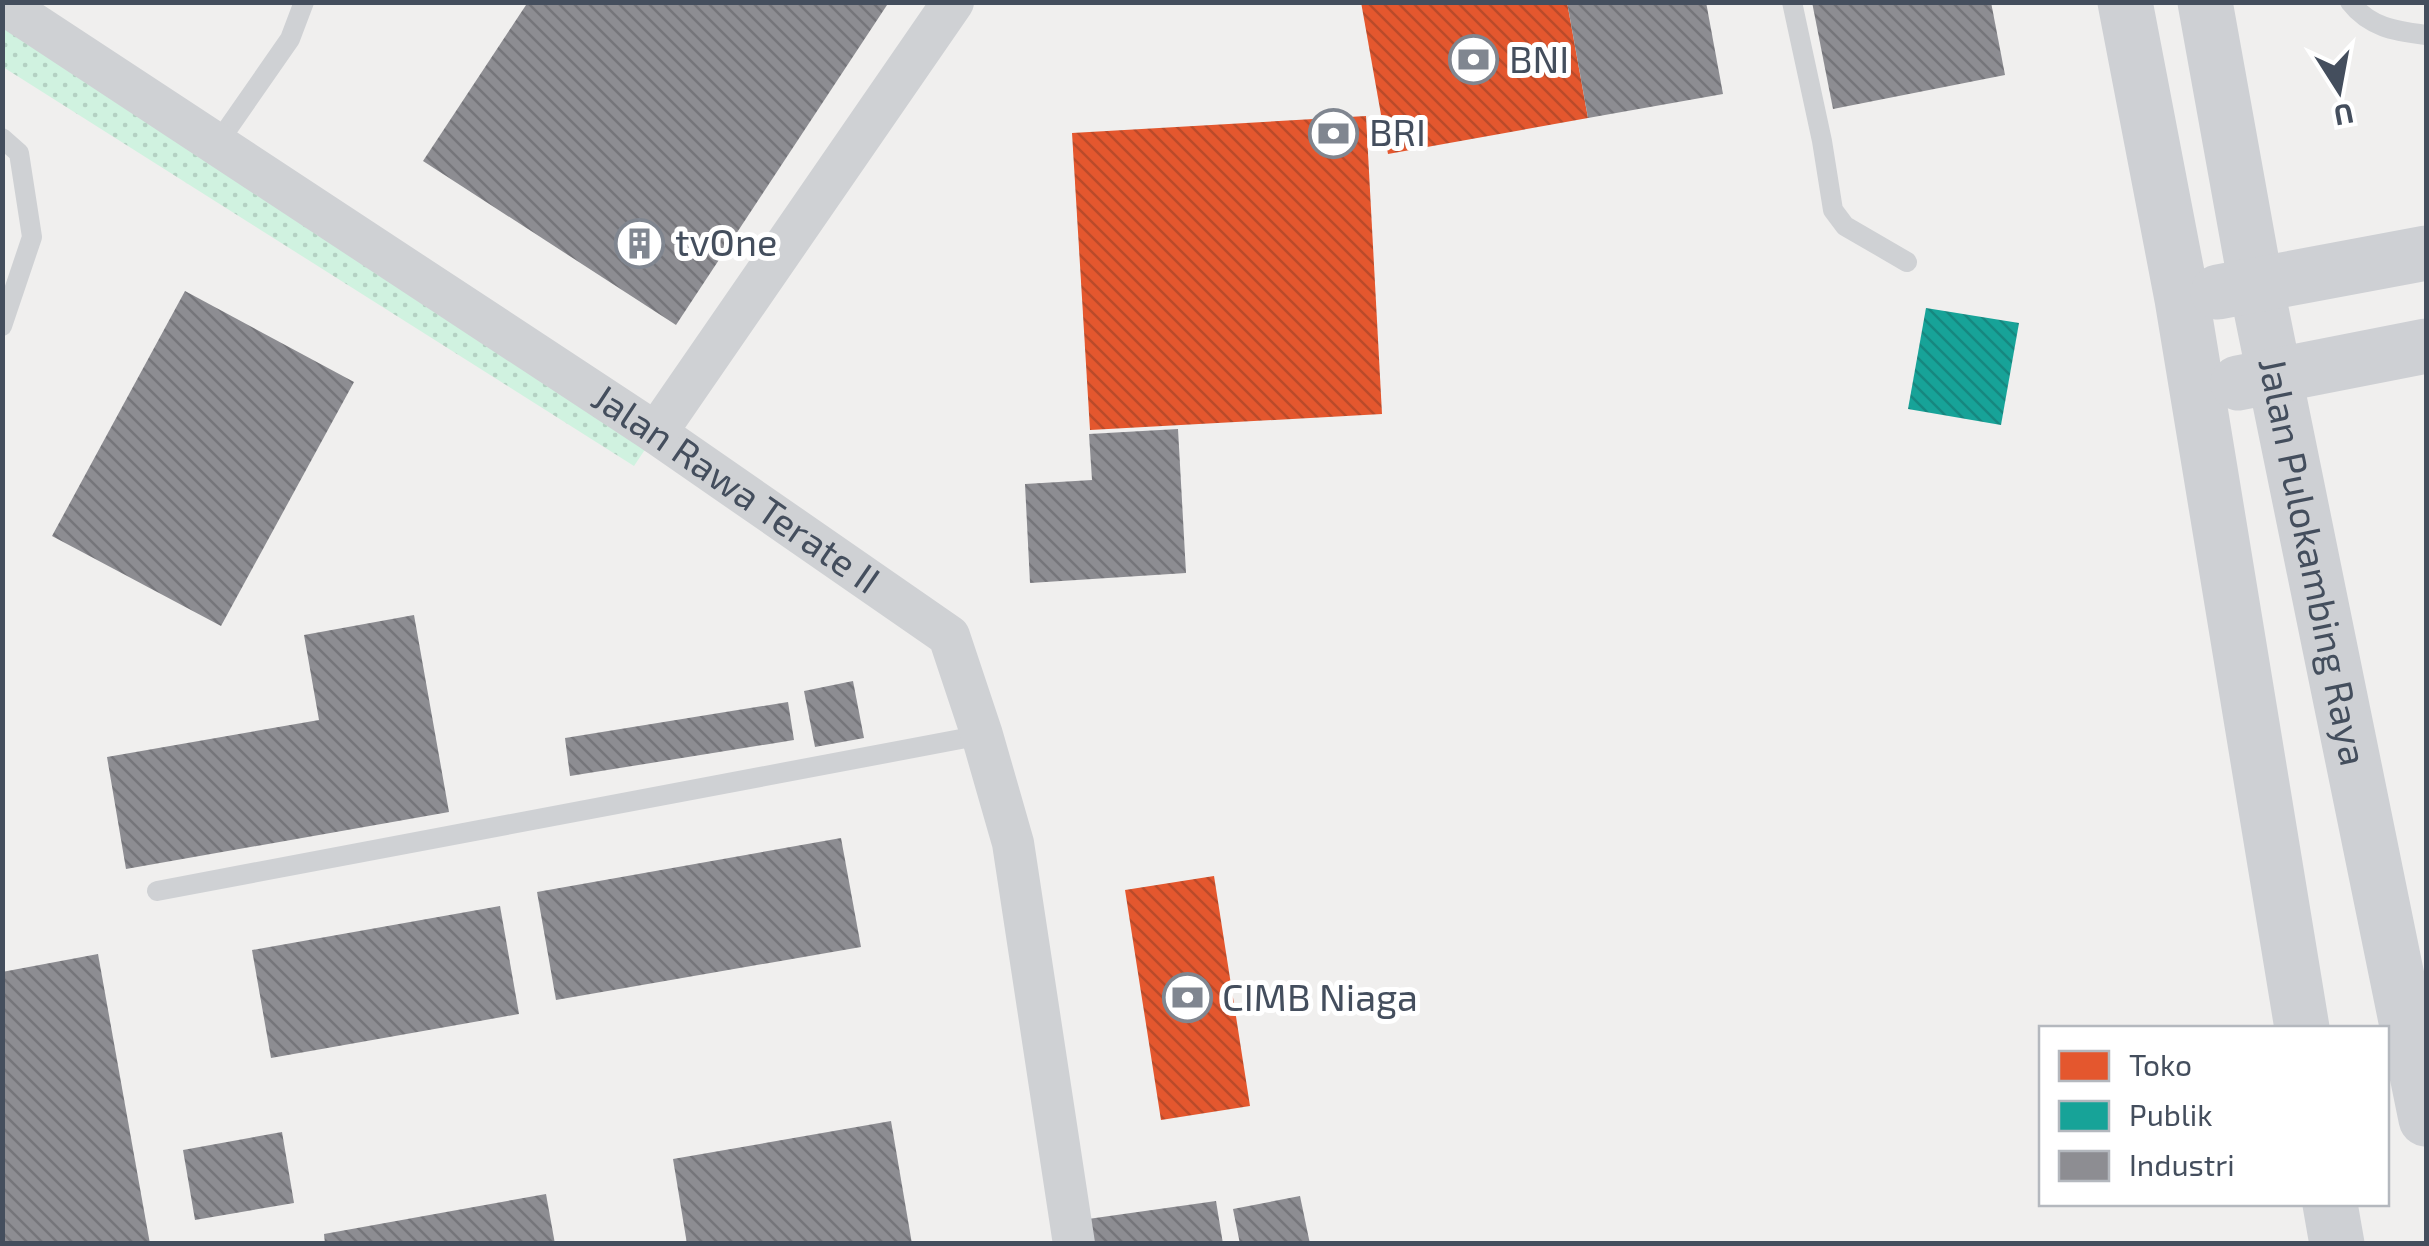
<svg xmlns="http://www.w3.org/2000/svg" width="2429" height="1246" viewBox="0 0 2429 1246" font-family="'Exo 2',sans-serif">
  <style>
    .grass { fill: url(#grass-dots) }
    .shops { fill: url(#shops-back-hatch) }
    .public { fill: url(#public-back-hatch) }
    .industry { fill: url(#industry-back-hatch) }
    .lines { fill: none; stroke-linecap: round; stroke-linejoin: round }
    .lane { stroke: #cfd1d4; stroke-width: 20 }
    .street { stroke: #cfd1d4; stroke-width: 42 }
    .secondary { stroke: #ced0d4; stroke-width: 55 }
    .labels { text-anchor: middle; stroke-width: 10; stroke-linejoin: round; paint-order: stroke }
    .poi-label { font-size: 38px; fill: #444e5d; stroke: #fff; text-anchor: start }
    .street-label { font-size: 38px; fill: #444e5d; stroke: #fff }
  </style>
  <defs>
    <pattern id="grass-dots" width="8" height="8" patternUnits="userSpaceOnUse" patternTransform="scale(2.5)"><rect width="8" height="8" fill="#d0f2e0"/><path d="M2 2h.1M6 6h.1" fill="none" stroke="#b4d1c3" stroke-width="1.8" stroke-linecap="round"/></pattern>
    <pattern id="shops-back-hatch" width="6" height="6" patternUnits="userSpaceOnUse" patternTransform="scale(2.5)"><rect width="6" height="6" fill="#e4572e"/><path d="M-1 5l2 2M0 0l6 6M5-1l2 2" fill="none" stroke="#ba4a2a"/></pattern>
    <pattern id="public-back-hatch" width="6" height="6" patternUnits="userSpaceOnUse" patternTransform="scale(2.5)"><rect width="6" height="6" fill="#17a398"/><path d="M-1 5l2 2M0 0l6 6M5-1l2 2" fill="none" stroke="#16877f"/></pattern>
    <pattern id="industry-back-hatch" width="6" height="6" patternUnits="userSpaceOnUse" patternTransform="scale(2.5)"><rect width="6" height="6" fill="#8d8d92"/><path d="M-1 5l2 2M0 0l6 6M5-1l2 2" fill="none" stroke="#75757a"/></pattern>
  </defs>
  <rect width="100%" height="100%" fill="#f0efee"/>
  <!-- grass -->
  <polygon class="grass" points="2,4 656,433 634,466 3,67"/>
  <!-- shops -->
  <g class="shops">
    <polygon points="1361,2 1567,2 1588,118 1388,154"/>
    <polygon points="1366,116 1382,414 1090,430 1072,133"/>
    <polygon points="1214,876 1250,1106 1161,1120 1125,890"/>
  </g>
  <!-- public -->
  <polygon class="public" points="1926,308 2019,323 2001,425 1908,409"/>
  <!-- industry -->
  <g class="industry">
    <polygon points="528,2 889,2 676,325 423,161"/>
    <polygon points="1567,2 1706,2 1723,94 1588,118"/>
    <polygon points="1812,2 1991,2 2005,75 1833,109"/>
    <polygon points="185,291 354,382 221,626 52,536"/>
    <polygon points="1178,429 1186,573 1030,583 1025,484 1092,480 1089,434"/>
    <polygon points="414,615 449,812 126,869 107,757 319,720 304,635"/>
    <polygon points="853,681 864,738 815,747 804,691"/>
    <polygon points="788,702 794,740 570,776 565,738"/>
    <polygon points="841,838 861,947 556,1000 537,892"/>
    <polygon points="500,906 519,1014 271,1058 252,950"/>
    <polygon points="98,954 150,1244 2,1244 2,972"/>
    <polygon points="891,1121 912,1244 687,1244 673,1159"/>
    <polygon points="282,1132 294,1203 195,1220 183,1150"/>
    <polygon points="546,1194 555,1244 325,1244 324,1234"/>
    <polygon points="1300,1196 1310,1244 1240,1244 1233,1209"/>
    <polygon points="1216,1201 1223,1244 1091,1244 1088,1219"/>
  </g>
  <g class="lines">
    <!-- lane -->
    <g class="lane">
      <polyline points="1792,2 1822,141 1833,210 1845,226 1907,262"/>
      <path d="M 2350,2 C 2370,28 2396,31 2426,35"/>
      <polyline points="2,138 19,153 32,237 2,326"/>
      <polyline points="217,144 290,39 304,2"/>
      <polyline points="157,891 982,735"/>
    </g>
    <!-- street -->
    <g class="street">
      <path id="s1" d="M 2,3 L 656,433 L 949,636 L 982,735 L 1013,843 L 1074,1244"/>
      <polyline points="656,433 953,2"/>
    </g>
    <!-- secondary -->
    <g class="secondary">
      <polyline points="2125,2 2182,299 2302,1028"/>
      <path id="s2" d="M 2205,2 L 2256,285 L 2426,1119"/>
      <polyline points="2218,292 2426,253"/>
      <polyline points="2238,383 2426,346"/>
      <polyline points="2330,1204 2337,1244"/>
    </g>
  </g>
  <!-- icons -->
  <defs>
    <symbol id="bank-ring" viewBox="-11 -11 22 22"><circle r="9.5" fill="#fff" stroke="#808690" stroke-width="1.5"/><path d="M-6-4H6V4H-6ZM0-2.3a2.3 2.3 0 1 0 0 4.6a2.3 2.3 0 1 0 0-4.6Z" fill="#808690"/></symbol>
    <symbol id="building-ring" viewBox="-11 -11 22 22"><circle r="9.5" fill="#fff" stroke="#808690" stroke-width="1.5"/><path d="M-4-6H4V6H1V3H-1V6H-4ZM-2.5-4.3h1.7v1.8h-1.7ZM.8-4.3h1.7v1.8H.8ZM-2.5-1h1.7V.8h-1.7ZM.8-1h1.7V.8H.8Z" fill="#808690"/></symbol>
  </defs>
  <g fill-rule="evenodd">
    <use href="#bank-ring" x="1446" y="32" width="55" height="55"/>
    <use href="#bank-ring" x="1306" y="106" width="55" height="55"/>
    <use href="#building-ring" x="612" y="216" width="55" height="55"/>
    <use href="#bank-ring" x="1160" y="970" width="55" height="55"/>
  </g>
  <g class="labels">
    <!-- poi labels -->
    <g class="poi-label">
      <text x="1509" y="73">BNI</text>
      <text x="1369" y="146">BRI</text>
      <text x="675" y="256">tvOne</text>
      <text x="1222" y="1011">CIMB Niaga</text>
    </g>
    <!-- street labels -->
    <g class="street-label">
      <text dy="13" stroke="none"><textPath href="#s1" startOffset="880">Jalan Rawa Terate II</textPath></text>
      <text dy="13" stroke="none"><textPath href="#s2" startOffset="570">Jalan Pulokambing Raya</textPath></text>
    </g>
  </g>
  <!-- border -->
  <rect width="2429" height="1246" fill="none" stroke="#444e5d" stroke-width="10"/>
  <!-- legend -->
  <rect x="2039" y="1026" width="350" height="180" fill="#ffffff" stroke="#b4b8be" stroke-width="2.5"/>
  <rect x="2059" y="1051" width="50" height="30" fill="#e4572e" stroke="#b4b8be" stroke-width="2.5"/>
  <text x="2129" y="1076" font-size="30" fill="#444e5d">Toko</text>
  <rect x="2059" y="1101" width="50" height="30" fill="#17a398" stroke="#b4b8be" stroke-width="2.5"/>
  <text x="2129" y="1126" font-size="30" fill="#444e5d">Publik</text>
  <rect x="2059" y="1151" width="50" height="30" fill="#8d8d92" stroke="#b4b8be" stroke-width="2.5"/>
  <text x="2129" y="1176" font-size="30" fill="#444e5d">Industri</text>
  <!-- north arrow -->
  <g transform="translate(2339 90) rotate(169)" stroke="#ffffff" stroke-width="8" paint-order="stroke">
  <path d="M0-8L18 38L0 25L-18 38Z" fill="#444e5d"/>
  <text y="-15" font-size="28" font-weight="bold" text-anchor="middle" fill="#444e5d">U</text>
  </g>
</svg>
